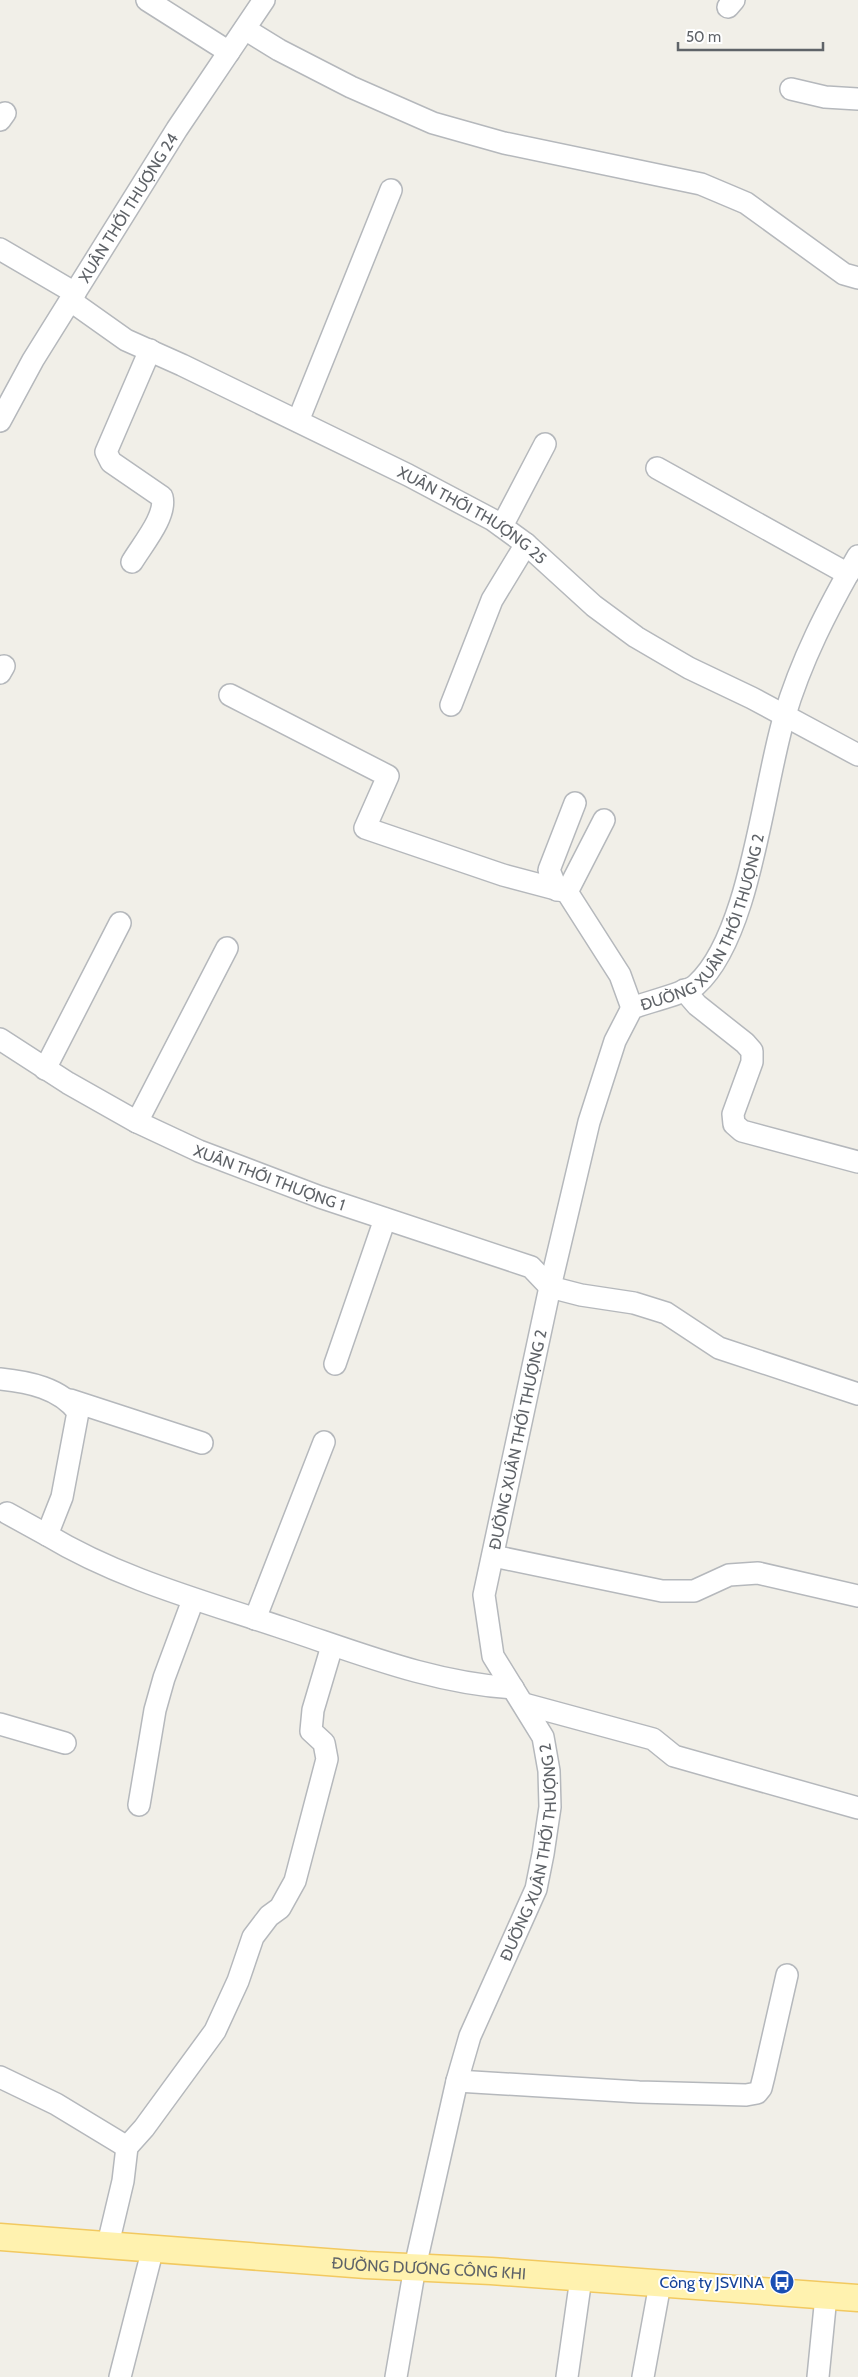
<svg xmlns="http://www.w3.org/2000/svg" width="858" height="2377" viewBox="0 0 858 2377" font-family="Cabin,sans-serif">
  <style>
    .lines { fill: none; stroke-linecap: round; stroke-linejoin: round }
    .minor-casing { stroke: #b5b8bc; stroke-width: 24 }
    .major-casing { stroke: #f2c960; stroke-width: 29 }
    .minor { stroke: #fff; stroke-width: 21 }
    .major { stroke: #fff2af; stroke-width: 26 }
    .labels { text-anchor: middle; stroke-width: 4; stroke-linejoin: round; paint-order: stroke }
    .street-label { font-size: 16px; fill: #5f6368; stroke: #fff }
    .transit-label { font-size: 16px; fill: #164399; stroke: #fff; text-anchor: end }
  </style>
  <rect width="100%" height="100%" fill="#f1efe8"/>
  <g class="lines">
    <defs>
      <g id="minor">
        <polyline points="147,0 229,52"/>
        <polyline points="728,7 734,0"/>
        <polyline points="245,29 279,50 351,87 433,123 504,143 701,184 746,203 844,274 858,278"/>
        <polyline points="791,89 825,97 858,99"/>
        <polyline points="0,120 5,113"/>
        <polyline points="0,249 75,293"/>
        <path id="s1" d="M 71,301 L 126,340 L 182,365 L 408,475 L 493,520 L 526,544 L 594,606 L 636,637 L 689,668 L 752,698 L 858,755"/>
        <path id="s2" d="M 0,421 L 33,360 L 177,129 L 264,0"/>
        <polyline points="298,421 391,190"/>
        <polyline points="657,468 848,574"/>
        <polyline points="502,526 545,444"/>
        <path d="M 132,562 C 142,545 167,516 162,497 L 111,462 L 106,452 L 150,350"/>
        <polyline points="0,673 4,666"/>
        <polyline points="230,695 388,776 365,828 503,875 567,892 620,975 632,1008"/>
        <polyline points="451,705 492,600 526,544"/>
        <polyline points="557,890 549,870 575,803"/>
        <polyline points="567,892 604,820"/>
        <polyline points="684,990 697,1005 745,1043 752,1051 752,1062 733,1114 734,1124 742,1131 858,1162"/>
        <path id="s3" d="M 0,1039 L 68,1083 L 137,1122 L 199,1151 L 320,1197 L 531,1267 L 550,1287"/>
        <polyline points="45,1069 120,923"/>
        <polyline points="137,1122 227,948"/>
        <polyline points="550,1287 581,1295 634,1303 666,1313 719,1348 858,1394"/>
        <polyline points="335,1364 385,1219"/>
        <path d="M 0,1379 C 29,1382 60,1388 78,1412 L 62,1497 L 47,1535 C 120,1579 203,1601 283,1628 C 359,1653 432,1683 513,1688"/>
        <polyline points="70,1400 202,1443"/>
        <polyline points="7,1513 47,1535"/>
        <polyline points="493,1556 662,1591 694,1591 729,1575 758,1573 858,1596"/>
        <polyline points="255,1619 324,1442"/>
        <polyline points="524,1704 653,1739 674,1756 858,1808"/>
        <polyline points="0,1724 65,1743"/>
        <polyline points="139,1805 155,1710 164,1678 193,1600"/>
        <polyline points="0,2077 56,2104 127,2147"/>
        <polyline points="457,2081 639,2092 746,2095 757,2093 761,2088 764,2076 787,1975"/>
        <polyline points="108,2244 123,2181 127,2147 144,2128 215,2031 238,1981 253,1937 269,1916 280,1908 295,1881 327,1759 324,1743 311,1731 313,1710 332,1646"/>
        <polyline points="120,2377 153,2248"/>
        <path id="s4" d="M 396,2377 L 415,2267 L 457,2081 L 470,2036 L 536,1889 L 543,1854 L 550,1807 L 549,1771 L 543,1737 L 493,1656 L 484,1595 L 550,1287 L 589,1122 L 615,1041 L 632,1008 C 645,1003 688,992 696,985 C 750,937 763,788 784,718 C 801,660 828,608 858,556"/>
        <polyline points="567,2377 581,2278"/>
        <polyline points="643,2377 660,2284"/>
        <polyline points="818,2377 826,2296"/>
      </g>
      <g id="major">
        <path id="s5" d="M 0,2237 L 366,2265 L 491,2271 L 858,2298"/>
      </g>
    </defs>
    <!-- minor casing -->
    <use href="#minor" class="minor-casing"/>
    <!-- major casing -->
    <use href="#major" class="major-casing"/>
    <!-- minor -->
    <use href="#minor" class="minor"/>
    <!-- major -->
    <use href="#major" class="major"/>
  </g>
  <!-- icons -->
  <defs>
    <symbol id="bus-disc" viewBox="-11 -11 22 22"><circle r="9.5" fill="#1a4fb4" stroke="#fff"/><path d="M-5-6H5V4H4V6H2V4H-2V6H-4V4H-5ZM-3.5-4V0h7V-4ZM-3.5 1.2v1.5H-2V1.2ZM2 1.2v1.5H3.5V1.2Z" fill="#fff"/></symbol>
  </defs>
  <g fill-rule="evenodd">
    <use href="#bus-disc" x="768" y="2268" width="28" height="28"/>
  </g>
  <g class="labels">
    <!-- street labels -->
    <g class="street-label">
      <text dy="6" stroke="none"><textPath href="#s2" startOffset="249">XUÂN THỚI THƯỢNG 24</textPath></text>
      <text dy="6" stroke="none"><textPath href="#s1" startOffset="456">XUÂN THỚI THƯỢNG 25</textPath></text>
      <text dy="6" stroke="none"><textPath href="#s4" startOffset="1549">ĐƯỜNG XUÂN THỚI THƯỢNG 2</textPath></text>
      <text dy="6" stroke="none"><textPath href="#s3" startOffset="304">XUÂN THỚI THƯỢNG 1</textPath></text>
      <text dy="6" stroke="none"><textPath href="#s4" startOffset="980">ĐƯỜNG XUÂN THỚI THƯỢNG 2</textPath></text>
      <text dy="6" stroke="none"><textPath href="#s4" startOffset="545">ĐƯỜNG XUÂN THỚI THƯỢNG 2</textPath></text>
      <text dy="6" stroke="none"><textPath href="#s5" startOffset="430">ĐƯỜNG DƯƠNG CÔNG KHI</textPath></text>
    </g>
    <!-- transit labels -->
    <g class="transit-label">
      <text x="764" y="2288">Công ty JSVINA</text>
    </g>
  </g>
  <!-- scale -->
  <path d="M678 42v8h145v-8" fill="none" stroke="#5f6368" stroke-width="2.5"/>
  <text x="686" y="42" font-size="15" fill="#5f6368" stroke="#ffffff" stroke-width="4" paint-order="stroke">50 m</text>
</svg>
